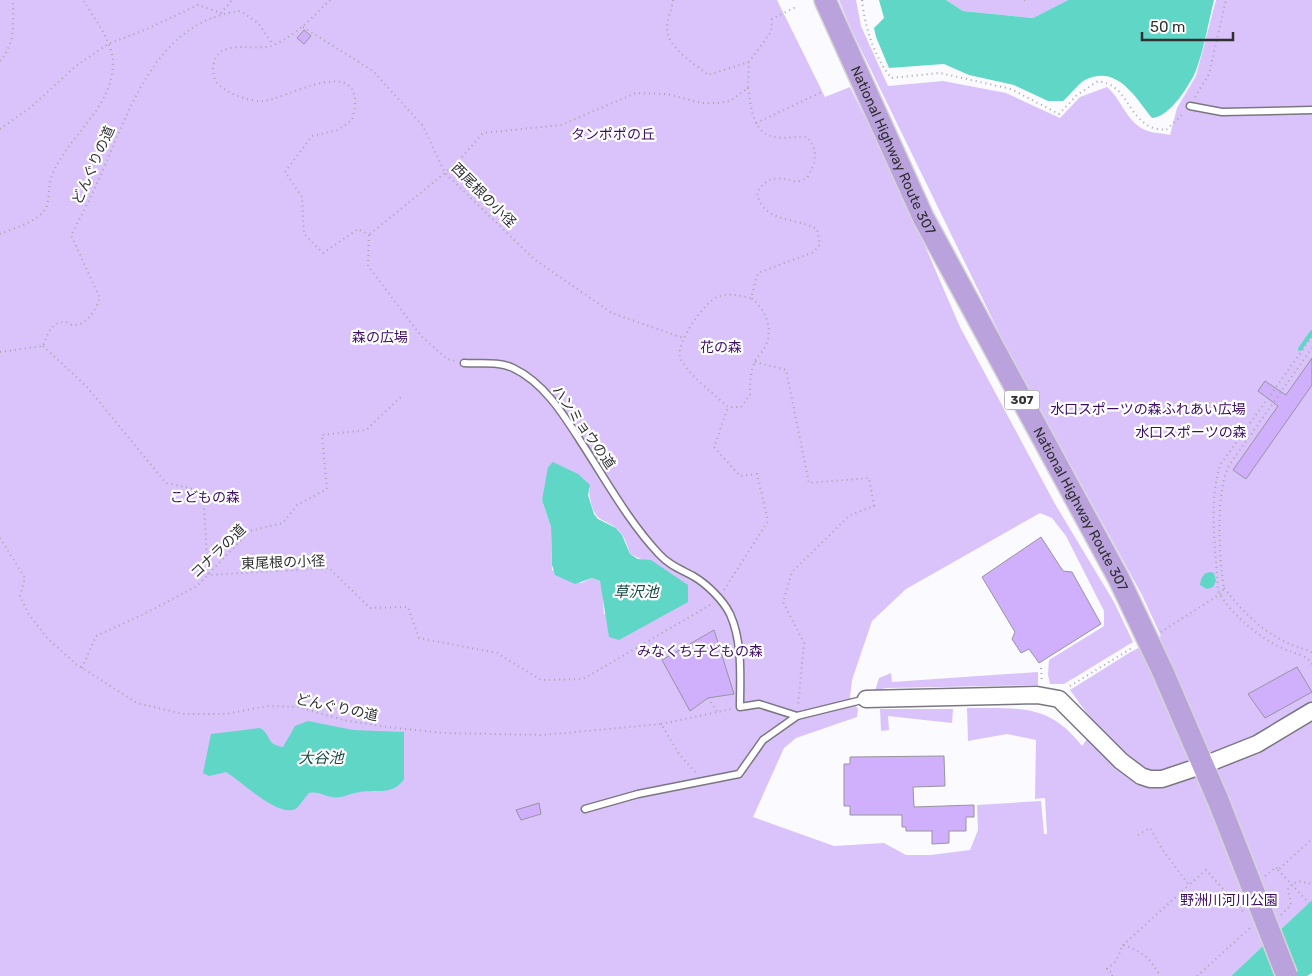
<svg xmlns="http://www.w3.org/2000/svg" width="1312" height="976" viewBox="0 0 1312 976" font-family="Rubik,'Noto Sans JP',sans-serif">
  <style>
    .green { fill: #d9c3fa; fill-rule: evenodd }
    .water { fill: #60d6c6 }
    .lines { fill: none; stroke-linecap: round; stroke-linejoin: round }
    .stream { stroke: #60d6c6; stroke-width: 4 }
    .building { fill: #d0b0fc; stroke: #97949d }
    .service-casing { stroke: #7a7780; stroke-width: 9 }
    .tertiary-casing { stroke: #7a7780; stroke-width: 19 }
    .trunk-casing { stroke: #d6d5d6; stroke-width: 24 }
    .path { stroke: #a6a5a9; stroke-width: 2; stroke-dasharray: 1 4; stroke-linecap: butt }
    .service { stroke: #fff; stroke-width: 6 }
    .tertiary { stroke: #fff; stroke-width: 16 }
    .trunk { stroke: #baa2dc; stroke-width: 21 }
    .trunk-bridge-casing { stroke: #d6d5d6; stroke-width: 24; stroke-linecap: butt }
    .trunk-bridge { stroke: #baa2dc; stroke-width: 21 }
    .labels { text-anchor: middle; stroke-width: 4.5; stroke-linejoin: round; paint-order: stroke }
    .shield { fill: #fff; stroke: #6e6d70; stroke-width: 1 }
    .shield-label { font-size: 12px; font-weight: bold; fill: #302f32 }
    .park-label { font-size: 14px; fill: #3d0d65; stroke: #fff }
    .street-label { font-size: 14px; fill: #302f32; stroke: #fff }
    .water-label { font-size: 15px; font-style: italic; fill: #164a43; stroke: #fff }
  </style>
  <rect width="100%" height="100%" fill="#fbfafe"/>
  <!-- green -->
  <g class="green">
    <path d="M 0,0 L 777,0 L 825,97 L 850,87 L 900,188 L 960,327 L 1055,504 L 1114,602 L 1133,642 L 1064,684 L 1050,684 L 1048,675 L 1049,660 L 1104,626 L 1104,611 L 1066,536 L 1052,518 L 1040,513 L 906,589 L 872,621 L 852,680 L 850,697 L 858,709 L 857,717 L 796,738 L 784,748 L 753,817 L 834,846 L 884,843 L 906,855 L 931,855 L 970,850 L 978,830 L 977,805 L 1041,801 L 1044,834 L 1047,834 L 1045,798 L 1035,799 L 1036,740 L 1007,734 L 968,741 L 967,708 C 1017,709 1048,702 1082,746 L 1096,726 L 1070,690 L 1129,653 L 1161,636 L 1142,595 L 1009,353 L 851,29 L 839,0 L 856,0 L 861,26 L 888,86 L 943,81 L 1006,93 L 1060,118 L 1080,97 L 1107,87 C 1121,99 1126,120 1143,129 C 1150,133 1161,133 1170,135 L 1177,108 L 1196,76 L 1216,0 L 1312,0 L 1312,900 L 1231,976 L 0,976 ZM 590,488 C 588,494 590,496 591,503 C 596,526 612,518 623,536 C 626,541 628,548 630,554 L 643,560 L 604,615 L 602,587 L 600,581 L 592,578 L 581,583 L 552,570 L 551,527 L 542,500 L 543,497 Z"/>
    <polygon points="946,0 1068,0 1033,18 963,11"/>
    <polygon points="1038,672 1038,685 886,688 875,691 879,678 891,673 892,682"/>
    <polygon points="953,709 952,723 888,716 889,730 881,731 880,709"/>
  </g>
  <!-- water -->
  <g class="water">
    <path d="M 879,0 L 946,0 L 963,11 L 1033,18 L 1068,0 L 1214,0 C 1209,20 1202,59 1194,75 C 1186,90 1169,117 1152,118 C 1135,97 1117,64 1085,80 C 1079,83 1069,96 1063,101 L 1048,101 L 1014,85 L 969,75 L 944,64 L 889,68 L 876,37 L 874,28 L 884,18 Z"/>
    <polygon points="553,462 578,474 590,485 588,495 594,514 598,519 616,528 622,535 630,554 638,559 651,560 688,585 688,602 619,640 609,637 600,581 592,578 575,584 555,575 552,565 551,527 542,500 548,467"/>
    <path d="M 1209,572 L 1214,573 L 1216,581 L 1213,587 L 1207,589 L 1200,585 C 1201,579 1202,574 1209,572 Z"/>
    <path d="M 308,721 L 353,730 L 404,732 L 404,779 C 393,796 376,789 360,792 C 351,793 341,799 332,797 C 324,796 319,791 309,793 C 305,797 301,804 297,808 C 280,820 240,780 226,772 L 209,776 L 203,773 L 211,734 L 260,728 C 271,734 266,745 283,747 L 295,726 Z"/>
    <polygon points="1312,900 1312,973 1307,976 1231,976"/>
  </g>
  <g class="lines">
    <!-- stream -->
    <polyline class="stream" points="1300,349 1312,332"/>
  </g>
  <!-- building -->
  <g class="building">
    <polygon points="304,30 311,36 304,44 297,38"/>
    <polygon points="1312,358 1312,385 1246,479 1233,470 1278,406 1258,391 1265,381 1286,395"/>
    <polygon points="1041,537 1063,571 1072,572 1101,624 1039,663 1029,649 1021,653 1012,639 1015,632 982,577"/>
    <polygon points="714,630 734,694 708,698 690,711 662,660"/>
    <polygon points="1297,667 1312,692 1265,718 1248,694"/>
    <polygon points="944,756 945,786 913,787 914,807 974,805 974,817 966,817 966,831 949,831 949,843 932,844 932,831 906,831 906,827 902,827 902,815 850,815 850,806 844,806 844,764 850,764 850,757"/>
    <polygon points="539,803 541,814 521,820 516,810"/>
  </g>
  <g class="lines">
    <defs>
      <g id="service">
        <polyline points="1190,106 1222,112 1312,110"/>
        <path d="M 464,363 C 480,364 499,361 513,368 C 545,383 565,417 583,445 C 607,482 629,522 659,554 C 669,565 680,569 693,576 C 707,584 723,600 730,614 C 743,643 740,677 740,707 L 759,704 L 797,716 L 763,740 L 739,774 L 638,794 L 585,809"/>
        <polyline points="797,716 866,699"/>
      </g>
      <polyline id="tertiary" points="866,699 1037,695 1059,699 1121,761 1141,776 1150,779 1162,779 1204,765 1257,744 1312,711"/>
      <g id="trunk">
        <path id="s1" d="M 825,0 L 923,217 L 1119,579 L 1163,672 L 1218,800"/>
      </g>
    </defs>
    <!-- service casing -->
    <use href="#service" class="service-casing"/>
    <!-- tertiary casing -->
    <use href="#tertiary" class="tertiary-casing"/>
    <!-- trunk casing -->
    <use href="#trunk" class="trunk-casing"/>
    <!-- path -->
    <g class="path">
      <path d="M 330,0 C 313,17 296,35 274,45 C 255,53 216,35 213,68 C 213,74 214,80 219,85 C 229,94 250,102 264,101 C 284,99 354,58 355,101 C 356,107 353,114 352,120 L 338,130 L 312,136 L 285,172 L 302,197 L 304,234 L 323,253 L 358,229 L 369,235"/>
      <path d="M 673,0 C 672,9 667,19 667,28 C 667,48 694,63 708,75 L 749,62"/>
      <path d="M 862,0 C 865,28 874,56 891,78 L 940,73 L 1011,89 L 1059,114 L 1077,95 L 1098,81 C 1127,86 1125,110 1147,125 C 1152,129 1160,129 1166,130 L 1184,113"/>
      <polyline points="1024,0 1029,0"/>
      <polyline points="303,27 373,71 423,126 445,173 534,259 612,313 683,338"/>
      <path d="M 0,61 C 16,43 13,23 13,0"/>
      <path d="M 748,88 C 751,105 752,134 775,137 C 785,139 797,136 807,137 C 819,151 816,163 807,178 L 797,182 C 779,177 767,175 757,193 C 763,223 795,217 817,229 L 820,244 L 814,252 L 758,273 L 751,298 C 740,296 729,292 717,297 C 704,303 676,342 680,357 C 684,371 716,396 728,407 L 741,407 L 750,395 C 750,384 750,374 754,364 C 756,357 762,353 765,347 C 774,330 766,309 751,298"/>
      <polyline points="1195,97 1209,74 1226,0"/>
      <polyline points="756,123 822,92"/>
      <polyline points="0,129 30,108 76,66 108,44 147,29 198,5 221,13 232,0"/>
      <path d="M 0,234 C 14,228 38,222 46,208 C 50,199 48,187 51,178 C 66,136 110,113 113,65 C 114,43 94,18 83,0"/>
      <polyline points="370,234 456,164 483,133 561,125 636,93 667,94 702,103 718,103 730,101 748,88 749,62 771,32 772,19 796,7"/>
      <polyline points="369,235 368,266 421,336 447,359 456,361"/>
      <path d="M 1312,337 L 1220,465 C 1208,505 1216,550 1218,591 C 1231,614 1258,637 1282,648 C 1294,654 1304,653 1312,664"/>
      <polyline points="43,346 87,387 166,483 203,491 208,575 329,568 370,608 408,607 419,638 497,653 541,680 583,679 712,604"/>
      <path d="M 0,352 L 43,346 C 47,335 51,321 66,322 C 68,323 71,325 73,325 C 87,326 96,309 100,298 L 71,235 C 79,220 87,205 94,190 C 127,120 151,21 241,11 L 259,24 L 273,45"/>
      <polyline points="755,362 786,370 809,483 869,478 874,506 850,515 792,572 783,602 804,643 798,706"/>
      <polyline points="0,538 25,578 20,596 28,613 47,638 76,664 137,703 183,714 226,714 267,706 298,707 343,720 387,727 444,733 543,735 661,724 679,754 696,773"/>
      <path d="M 1224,588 C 1250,620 1269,639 1310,651 L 1312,653"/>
      <polyline points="724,590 768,521 757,474 740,476 714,447 728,407"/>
      <path d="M 1161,632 L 1222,593 L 1224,588 C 1219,559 1215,488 1230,464 L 1312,348"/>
      <polyline points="82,668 96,636 144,614 197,586 250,531 283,523 297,505 327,489 322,435 366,430 403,395"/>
      <polyline points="1041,668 1042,683"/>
      <polyline points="1070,686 1132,648"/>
      <polyline points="708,698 718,713"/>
      <polyline points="661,724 732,709"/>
      <polyline points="1138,835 1150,828 1162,849 1189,885 1206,870 1243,911"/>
      <polyline points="1278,870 1309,903"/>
      <polyline points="1265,876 1276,867 1278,870 1312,839"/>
      <polyline points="1281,915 1291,905 1288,888 1298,881 1312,884"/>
      <polyline points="1123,945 1189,885"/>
      <path d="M 1112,976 L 1113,974 L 1107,969 L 1116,961 L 1123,945 C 1141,950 1152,960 1160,976"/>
      <polyline points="1197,976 1251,927"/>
    </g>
    <!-- service -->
    <use href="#service" class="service"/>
    <!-- tertiary -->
    <use href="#tertiary" class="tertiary"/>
    <!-- trunk -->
    <use href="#trunk" class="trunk"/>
    <defs>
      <polyline id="trunk-bridge" points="1218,800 1287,976"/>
    </defs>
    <!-- trunk-bridge casing -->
    <use href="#trunk-bridge" class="trunk-bridge-casing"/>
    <!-- trunk-bridge -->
    <use href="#trunk-bridge" class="trunk-bridge"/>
  </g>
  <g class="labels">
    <!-- shield labels -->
    <rect class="shield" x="1004.5" y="390.5" width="35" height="19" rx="4"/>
    <g class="shield-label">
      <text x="1022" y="404">307</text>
    </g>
    <!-- park labels -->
    <g class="park-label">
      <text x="613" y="139">タンポポの丘</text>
      <text x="380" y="342">森の広場</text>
      <text x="721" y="352">花の森</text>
      <text x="1148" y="414">水口スポーツの森ふれあい広場</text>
      <text x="1191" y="437">水口スポーツの森</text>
      <text x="205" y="502">こどもの森</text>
      <text x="700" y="656">みなくち子どもの森</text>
      <text x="1229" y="905">野洲川河川公園</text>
    </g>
    <!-- street labels -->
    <g class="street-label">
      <text dy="5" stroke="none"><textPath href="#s1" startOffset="165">National Highway Route 307</textPath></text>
      <text transform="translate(93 165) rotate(-66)" y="5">どんぐりの道</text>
      <text transform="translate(484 195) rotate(45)" y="5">西尾根の小径</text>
      <text transform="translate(584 427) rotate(55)" y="5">ハンミョウの道</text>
      <text dy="5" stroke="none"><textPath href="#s1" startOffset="570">National Highway Route 307</textPath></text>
      <text transform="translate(218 551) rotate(-44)" y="5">コナラの道</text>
      <text transform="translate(283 562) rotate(-2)" y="5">東尾根の小径</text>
      <text transform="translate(337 707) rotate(12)" y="5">どんぐりの道</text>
    </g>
    <!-- water labels -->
    <g class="water-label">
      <text x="636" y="597">草沢池</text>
      <text x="321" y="763">大谷池</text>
    </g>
  </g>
  <!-- scale -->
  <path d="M1142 32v8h91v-8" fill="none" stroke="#302f32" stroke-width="2.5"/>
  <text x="1150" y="32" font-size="15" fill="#302f32" stroke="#ffffff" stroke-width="4" paint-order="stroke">50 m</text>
</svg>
